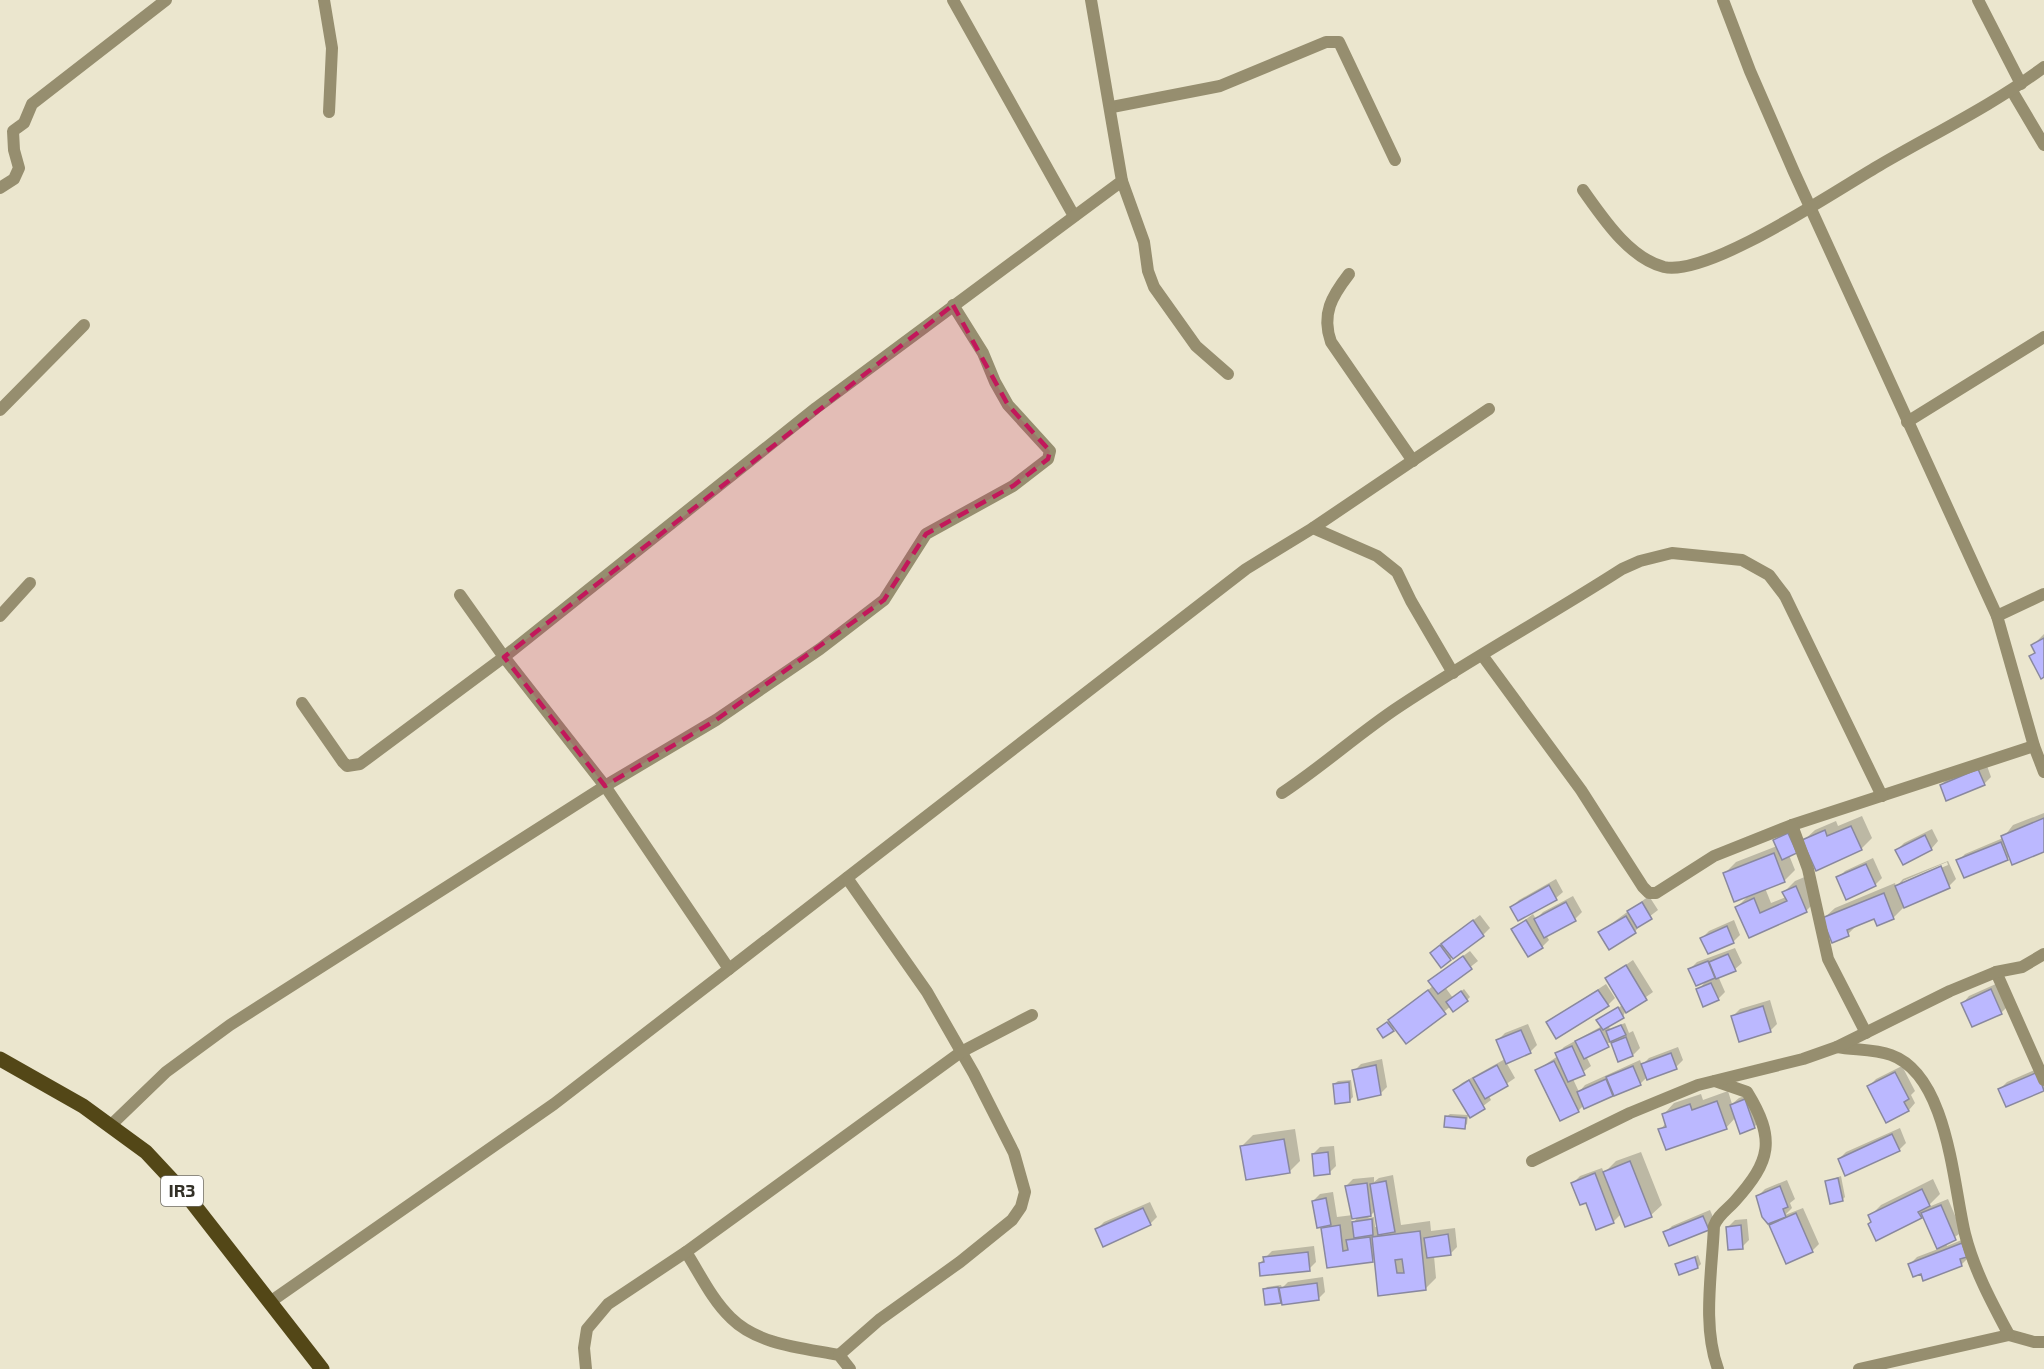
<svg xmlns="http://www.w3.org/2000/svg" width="2044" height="1369" viewBox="0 0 2044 1369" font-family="'Exo 2',sans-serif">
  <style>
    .shadow { fill: #0003; fill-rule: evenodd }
    .building { fill: #bbb8ff; stroke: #89889e; stroke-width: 1.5; fill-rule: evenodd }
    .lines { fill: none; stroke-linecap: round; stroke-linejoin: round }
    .minor { stroke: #968e6f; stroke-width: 12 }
    .primary { stroke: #534717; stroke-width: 15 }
    .marked { fill: #c2185b; fill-opacity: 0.2; stroke: #c2185b; stroke-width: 4.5; stroke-dasharray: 12 8; stroke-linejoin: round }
    .labels { text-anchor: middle; stroke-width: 6; stroke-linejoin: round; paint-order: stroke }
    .shield { fill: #fff; stroke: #706e68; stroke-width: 1.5 }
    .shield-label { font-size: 18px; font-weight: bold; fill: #333027 }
  </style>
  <rect width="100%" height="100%" fill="#ebe6ce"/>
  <!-- shadow -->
  <g class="shadow">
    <polygon points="2044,634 2044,676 2031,656 2036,651 2033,645"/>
    <polygon points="1986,763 1991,777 1984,784 1941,785 1948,778"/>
    <polygon points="2044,813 2044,851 2010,855 2007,858 1958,861 1965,854 2003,838 2013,825"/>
    <polygon points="1862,816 1872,838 1861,849 1805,844 1789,855 1795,870 1784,881 1765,888 1771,903 1786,897 1784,892 1795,881 1807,876 1817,900 1806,911 1750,936 1737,907 1750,894 1725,873 1736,862 1777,846 1774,840 1781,833 1795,827 1802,842 1815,830 1836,821 1838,826"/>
    <polygon points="1932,829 1938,841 1932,848 1904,863 1897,850 1904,843"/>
    <polygon points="1873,858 1882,878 1875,885 1838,878 1845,871"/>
    <path d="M 1948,861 L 1956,879 L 1949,886 L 1904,907 L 1894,917 L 1878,924 L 1875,917 L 1859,923 L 1848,934 L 1824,918 L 1835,908 L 1895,883 L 1896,887 L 1903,879 ZM 1947,862 L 1948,865 L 1903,884 L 1903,881 Z"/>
    <polygon points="1556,879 1563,892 1556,898 1512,907 1519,900"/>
    <polygon points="1573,896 1582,912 1575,919 1546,935 1549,940 1542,947 1513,929 1533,914 1536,919 1543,912"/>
    <polygon points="1649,896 1658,910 1641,923 1635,932 1600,932"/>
    <polygon points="1480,915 1490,928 1483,935 1450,959 1435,950"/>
    <polygon points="1734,920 1740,935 1733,942 1702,938 1709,931"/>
    <polygon points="1735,948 1742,963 1735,969 1718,976 1725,992 1718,999 1698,990 1707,980 1690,969 1697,962"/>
    <polygon points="1470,951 1478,961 1445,987 1453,998 1464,989 1470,997 1467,1000 1451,1006 1407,1042 1395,1027 1393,1030 1379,1029 1433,986 1437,975"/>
    <polygon points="1633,960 1653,992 1625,1012 1623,1017 1608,1025 1610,1029 1625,1023 1629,1033 1633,1031 1640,1048 1633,1055 1619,1060 1612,1041 1586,1056 1591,1066 1573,1079 1579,1092 1585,1085 1640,1060 1642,1065 1649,1058 1678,1047 1683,1060 1676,1067 1647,1077 1640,1084 1585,1107 1584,1105 1578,1111 1537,1070 1558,1056 1557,1054 1564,1047 1602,1026 1601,1017 1623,1005 1607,978"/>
    <polygon points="1998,983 2008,1006 2001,1013 1963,1003 1969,996"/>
    <polygon points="1606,984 1615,998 1608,1005 1548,1022"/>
    <polygon points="1770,1000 1777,1024 1770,1031 1733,1016 1740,1009"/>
    <polygon points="1528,1024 1537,1045 1530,1052 1506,1062 1515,1078 1489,1096 1491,1100 1470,1116 1455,1090 1462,1083 1505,1059 1498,1040 1505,1033"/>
    <polygon points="1382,1059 1387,1087 1380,1094 1354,1071 1361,1064"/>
    <polygon points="1902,1066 1915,1091 1911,1095 1915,1103 1909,1110 1869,1086 1876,1079"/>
    <polygon points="2044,1066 2044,1089 2007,1105 2000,1089 2007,1082"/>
    <polygon points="1351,1080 1353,1097 1350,1100 1334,1084 1338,1081"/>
    <polygon points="1728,1091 1732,1104 1739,1098 1752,1094 1761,1120 1754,1127 1736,1117 1726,1128 1660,1130 1666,1123 1664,1114 1674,1103 1701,1094 1703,1100"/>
    <polygon points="1450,1114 1468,1115 1467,1124 1464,1127 1446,1117"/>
    <polygon points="1900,1128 1906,1143 1899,1150 1839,1159 1846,1152"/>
    <polygon points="1295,1129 1300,1161 1289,1172 1242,1146 1253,1135"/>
    <polygon points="1334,1146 1336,1166 1329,1173 1313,1154 1320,1147"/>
    <polygon points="1641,1152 1662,1205 1651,1215 1621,1214 1614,1221 1597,1228 1586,1201 1573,1183 1580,1176 1602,1168 1604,1173 1616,1161"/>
    <path d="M 1393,1175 L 1401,1225 L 1430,1221 L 1431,1231 L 1455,1228 L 1457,1247 L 1450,1254 L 1434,1256 L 1436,1278 L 1425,1289 L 1380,1294 L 1376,1257 L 1373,1260 L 1328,1267 L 1323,1228 L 1327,1224 L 1313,1201 L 1320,1194 L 1333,1192 L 1337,1217 L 1353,1215 L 1346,1186 L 1353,1179 L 1374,1177 L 1374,1182 L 1379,1178 ZM 1376,1210 L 1379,1227 L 1375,1227 L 1374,1217 L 1368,1218 ZM 1359,1216 L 1352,1224 L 1351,1218 Z"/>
    <polygon points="1841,1176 1845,1197 1842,1200 1827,1181"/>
    <polygon points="1933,1179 1940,1194 1926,1208 1948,1199 1962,1232 1946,1243 1947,1246 1969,1237 1968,1258 1961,1265 1922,1272 1910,1264 1917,1257 1938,1249 1923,1215 1921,1217 1873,1221 1870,1216 1881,1205"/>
    <polygon points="1787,1180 1795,1199 1790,1203 1792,1208 1785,1215 1803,1208 1819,1244 1812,1251 1771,1226 1779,1218 1758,1196 1765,1189"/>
    <polygon points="1150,1202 1157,1217 1150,1224 1097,1229 1104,1222"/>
    <polygon points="1710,1210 1715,1222 1708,1229 1665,1233 1672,1226"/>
    <polygon points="1747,1219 1749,1240 1742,1247 1728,1227 1735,1220"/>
    <polygon points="1314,1246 1316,1262 1309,1269 1260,1263 1272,1251"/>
    <polygon points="1698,1255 1701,1264 1698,1267 1677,1265"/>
    <polygon points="1323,1277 1325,1292 1318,1299 1283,1299 1280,1302 1264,1290 1267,1287 1281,1285 1282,1288 1288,1282"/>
  </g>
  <!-- building -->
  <g class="building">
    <polygon points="2044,638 2044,677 2041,679 2029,656 2035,653 2031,645"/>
    <polygon points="1978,769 1985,785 1946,801 1940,785"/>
    <polygon points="2044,818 2044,852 2012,865 2001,836"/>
    <polygon points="1851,826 1862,850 1816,871 1802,840 1825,830 1827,836"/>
    <polygon points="1788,833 1797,853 1782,860 1773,840"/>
    <polygon points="1925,835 1932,850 1903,865 1895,850"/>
    <polygon points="2001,842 2008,860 1964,878 1956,860"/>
    <polygon points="1774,853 1785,882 1734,902 1723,873"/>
    <polygon points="1866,864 1876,886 1846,900 1836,877"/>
    <polygon points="1941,866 1950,888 1904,908 1895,886"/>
    <polygon points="1549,885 1557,900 1518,921 1510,907"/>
    <polygon points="1796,886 1807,912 1749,938 1735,907 1754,898 1760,913 1787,901 1782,892"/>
    <polygon points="1884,893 1894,919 1877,926 1874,919 1847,930 1849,936 1832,943 1822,918"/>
    <polygon points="1566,902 1576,921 1544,938 1534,919"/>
    <polygon points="1642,902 1652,919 1637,928 1627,911"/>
    <polygon points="1626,916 1636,933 1609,950 1598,932"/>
    <polygon points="1473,920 1484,936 1453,959 1441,944"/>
    <polygon points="1526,920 1543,948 1528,957 1511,929"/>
    <polygon points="1727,926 1734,943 1708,954 1700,938"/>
    <polygon points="1440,945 1451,960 1441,968 1430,953"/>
    <polygon points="1728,954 1736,971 1716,979 1709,962"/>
    <polygon points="1463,956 1472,969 1438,994 1428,981"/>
    <polygon points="1708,961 1715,978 1696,986 1688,969"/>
    <polygon points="1626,965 1647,1000 1626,1013 1605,978"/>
    <polygon points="1711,983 1719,1000 1703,1007 1696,989"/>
    <polygon points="1991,989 2002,1014 1972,1027 1961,1003"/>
    <polygon points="1428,990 1446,1014 1406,1044 1388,1020"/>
    <polygon points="1598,990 1609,1006 1556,1039 1546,1022"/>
    <polygon points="1461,991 1468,1001 1453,1012 1446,1002"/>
    <polygon points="1763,1006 1771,1032 1739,1042 1731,1016"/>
    <polygon points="1618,1007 1624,1018 1603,1030 1596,1020"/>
    <polygon points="1387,1022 1394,1031 1383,1038 1377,1029"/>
    <polygon points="1621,1025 1626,1035 1610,1042 1606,1031"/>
    <polygon points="1600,1029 1609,1047 1584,1059 1575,1041"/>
    <polygon points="1521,1030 1531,1053 1506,1064 1496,1040"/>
    <polygon points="1626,1037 1633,1056 1618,1062 1611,1043"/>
    <polygon points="1572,1046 1585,1075 1568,1082 1555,1053"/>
    <polygon points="1671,1053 1677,1069 1647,1080 1641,1064"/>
    <polygon points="1554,1061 1579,1112 1560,1121 1535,1070"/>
    <polygon points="1376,1065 1381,1095 1358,1100 1352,1070"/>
    <polygon points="1497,1065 1508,1086 1485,1099 1473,1078"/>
    <polygon points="1633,1066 1641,1085 1614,1096 1606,1077"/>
    <polygon points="1895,1072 1909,1099 1904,1102 1909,1111 1886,1123 1867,1086"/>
    <polygon points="2038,1072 2044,1091 2006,1107 1998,1089"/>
    <polygon points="1606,1079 1613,1096 1584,1109 1577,1092"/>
    <polygon points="1469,1080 1485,1109 1470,1118 1453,1090"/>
    <polygon points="1349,1082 1350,1102 1335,1104 1333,1084"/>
    <polygon points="1745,1099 1755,1128 1740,1134 1730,1105"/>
    <polygon points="1717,1101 1727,1129 1666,1150 1658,1129 1666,1127 1662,1114 1690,1104 1692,1110"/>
    <polygon points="1445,1116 1466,1118 1465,1129 1444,1127"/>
    <polygon points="1892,1134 1900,1151 1845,1176 1838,1159"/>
    <polygon points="1284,1139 1290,1173 1246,1180 1240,1146"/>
    <polygon points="1328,1152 1330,1174 1314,1176 1312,1154"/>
    <polygon points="1630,1161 1652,1217 1625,1227 1603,1172"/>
    <polygon points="1595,1173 1614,1223 1596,1230 1586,1203 1580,1205 1571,1183"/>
    <polygon points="1838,1178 1843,1201 1830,1204 1825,1181"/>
    <polygon points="1386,1181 1395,1232 1378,1235 1370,1184"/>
    <polygon points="1367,1183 1371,1216 1352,1219 1345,1186"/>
    <polygon points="1780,1186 1788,1207 1783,1209 1786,1217 1768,1224 1762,1217 1756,1196"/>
    <polygon points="1922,1189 1930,1206 1918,1212 1922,1218 1876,1241 1868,1224 1871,1222 1868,1215"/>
    <polygon points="1326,1198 1331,1225 1317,1228 1312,1201"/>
    <polygon points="1941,1205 1956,1240 1937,1249 1921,1213"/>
    <polygon points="1143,1208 1151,1225 1103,1247 1095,1229"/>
    <polygon points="1796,1213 1813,1252 1786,1264 1769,1225"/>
    <polygon points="1703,1216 1709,1230 1669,1246 1663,1232"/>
    <polygon points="1372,1219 1373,1235 1354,1238 1352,1222"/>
    <polygon points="1340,1225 1343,1251 1348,1250 1346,1240 1370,1237 1373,1262 1327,1268 1321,1228"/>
    <polygon points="1741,1225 1743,1249 1728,1250 1726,1227"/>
    <path d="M 1420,1231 L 1426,1290 L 1378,1296 L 1372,1237 ZM 1402,1259 L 1404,1273 L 1397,1273 L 1395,1260 Z"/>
    <polygon points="1448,1234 1451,1255 1427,1258 1424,1238"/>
    <polygon points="1962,1243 1967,1257 1960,1259 1962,1266 1923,1281 1921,1274 1913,1277 1908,1264"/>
    <polygon points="1308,1252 1310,1271 1260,1276 1259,1263 1264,1262 1263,1257"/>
    <polygon points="1695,1257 1698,1268 1679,1275 1675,1264"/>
    <polygon points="1317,1283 1319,1300 1282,1305 1279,1288"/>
    <polygon points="1278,1287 1281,1303 1265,1305 1263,1289"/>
  </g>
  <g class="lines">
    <!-- minor -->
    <g class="minor">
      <polyline points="324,0 332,48 329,112"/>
      <polyline points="953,0 1074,216"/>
      <polyline points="1723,0 1750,71 1794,172 1997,616"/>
      <polyline points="1978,0 2021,84"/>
      <polyline points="2012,91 2044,145"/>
      <polyline points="1112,107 1220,86 1326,42 1339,42 1395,160"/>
      <polyline points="1122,181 1144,242 1148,271 1154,287 1196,346 1228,374"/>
      <polyline points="0,188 14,179 19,168 14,150 13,131 24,123 32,104 166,0"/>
      <path d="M 1583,190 C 1603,218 1629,258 1664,267 C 1709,277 1838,189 1880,165 C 1935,133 1993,105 2044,67"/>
      <path d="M 1349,274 C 1332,296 1321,314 1331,342 L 1413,461"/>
      <polyline points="0,410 84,325"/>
      <polyline points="1907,422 2044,337"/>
      <polyline points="1313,528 1377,556 1397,572 1411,601 1453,673"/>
      <polyline points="2044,594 1997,616 2034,746 2044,772"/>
      <polyline points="0,616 30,583"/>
      <polyline points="1482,655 1581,790 1643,887 1649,893 1656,893 1714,856 1792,825 2034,746"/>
      <polyline points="302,703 343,762 347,766 360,764 504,657 460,595"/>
      <path d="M 1282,793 C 1323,766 1359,733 1400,706 C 1472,658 1549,616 1622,569 L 1640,561 L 1672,553 L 1742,560 L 1769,575 L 1785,596 L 1882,796"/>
      <polyline points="1792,825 1808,869 1828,959 1866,1033"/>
      <polyline points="729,969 1246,569 1313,528 1489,409"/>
      <polyline points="1996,972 2044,1080"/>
      <path d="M 1837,1047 C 1854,1050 1875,1049 1891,1055 C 1948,1075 1953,1185 1965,1234 C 1974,1270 1992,1303 2009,1335 L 2034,1342 L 2044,1342"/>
      <path d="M 1715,1081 L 1747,1092 C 1776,1139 1771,1161 1735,1201 C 1727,1210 1718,1215 1714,1226 C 1712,1272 1702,1326 1718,1369"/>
      <polyline points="110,1126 166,1072 230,1025 605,786 716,720 820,649 884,600 926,534 1013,486 1048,459 1050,451 1008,405 995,382 983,353 953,305"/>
      <polyline points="1532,1161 1630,1113 1698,1085 1803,1059 1837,1047 1950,991 1996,972 2022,967 2044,954"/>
      <path d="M 686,1252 C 700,1274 712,1300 731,1318 C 758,1345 803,1348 839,1355 L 850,1369"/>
      <polyline points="270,1302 554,1104 729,969 605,786 504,657 816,408 1122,181 1091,0"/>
      <polyline points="839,1355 879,1320 960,1262 1012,1220 1021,1207 1025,1192 1014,1153 974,1074 927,992 847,878"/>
      <polyline points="586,1369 584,1348 587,1329 608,1304 686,1252 961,1052 1032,1015"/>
      <polyline points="1859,1369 2009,1335"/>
    </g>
    <!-- primary -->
    <polyline class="primary" points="0,1059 83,1106 146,1152 188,1197 322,1369"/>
  </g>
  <!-- marked area -->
  <path class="marked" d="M 953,305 L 1008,405 L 1050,451 L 1048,459 L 1013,486 L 926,534 L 884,600 L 716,720 L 605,786 L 504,657 Z"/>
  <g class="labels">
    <!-- shield labels -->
    <rect class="shield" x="161" y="1176" width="42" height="30" rx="4.5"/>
    <g class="shield-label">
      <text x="182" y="1197">IR3</text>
    </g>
  </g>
</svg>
